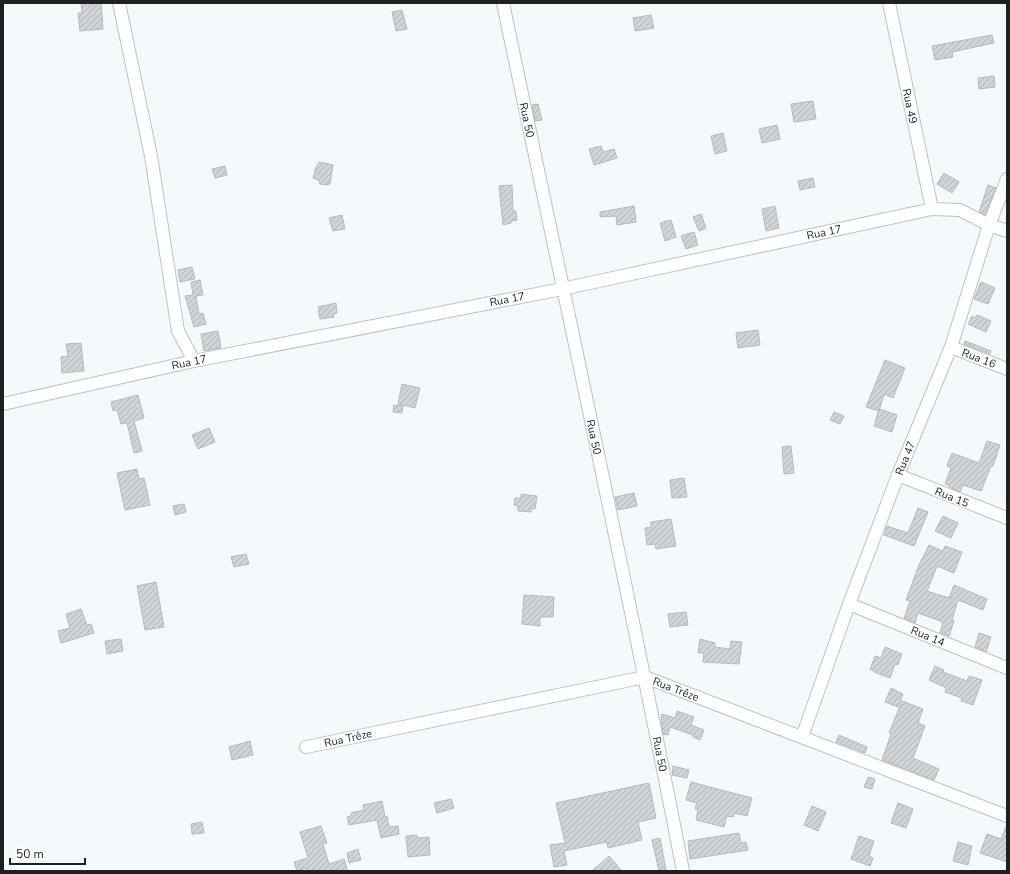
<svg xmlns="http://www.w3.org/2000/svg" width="1010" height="874" viewBox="0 0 1010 874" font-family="'Nunito Sans',sans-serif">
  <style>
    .building { fill: url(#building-hatch); stroke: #b6babd }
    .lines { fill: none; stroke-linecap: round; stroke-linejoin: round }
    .street-casing { stroke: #bdc1c4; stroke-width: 14 }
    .street { stroke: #fff; stroke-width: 12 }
    .labels { text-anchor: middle; stroke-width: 3.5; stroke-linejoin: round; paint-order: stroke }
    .street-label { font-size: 11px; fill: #1e2021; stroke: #fff }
  </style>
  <defs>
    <pattern id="building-hatch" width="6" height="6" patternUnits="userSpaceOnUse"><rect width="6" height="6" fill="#d0d4d8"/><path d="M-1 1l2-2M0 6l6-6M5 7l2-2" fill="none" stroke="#b2b6b9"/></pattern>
  </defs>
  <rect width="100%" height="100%" fill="#f4f9fc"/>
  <!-- building -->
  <g class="building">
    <polygon points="81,3 101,3 103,29 80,31 78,13 82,13"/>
    <polygon points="402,10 407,29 396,31 392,12"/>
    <polygon points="651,15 654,28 635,31 633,18"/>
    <polygon points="992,35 994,43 952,52 953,57 935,60 932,46"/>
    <polygon points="994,76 995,87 979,89 978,78"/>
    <polygon points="813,101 816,119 794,122 791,104"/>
    <polygon points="538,104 542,120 535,121 532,105"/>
    <polygon points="777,125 780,139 762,143 759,129"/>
    <polygon points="723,133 727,151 715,154 711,136"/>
    <polygon points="601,146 603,152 614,149 617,158 594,165 589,149"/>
    <polygon points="319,162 333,165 330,184 326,185 320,184 318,180 313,178 316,167"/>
    <polygon points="225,166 227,175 215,178 212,169"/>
    <polygon points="944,173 959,182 952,193 937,184"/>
    <polygon points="813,178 815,187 800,190 798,181"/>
    <polygon points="512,185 513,211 516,211 517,220 511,221 511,223 503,225 499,186"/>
    <polygon points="988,185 996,188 985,215 979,212"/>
    <polygon points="634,206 636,222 617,225 616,216 600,217 600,212"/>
    <polygon points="775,206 779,228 766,231 762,209"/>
    <polygon points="701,214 706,228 699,231 693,217"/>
    <polygon points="342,215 345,229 333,231 329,218"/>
    <polygon points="671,220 676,237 665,241 660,223"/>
    <polygon points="694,232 698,245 686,249 681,236"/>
    <polygon points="192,267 195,279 180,282 178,270"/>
    <polygon points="200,280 203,295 196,296 199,314 203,313 206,324 194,327 185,296 193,295 191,282"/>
    <polygon points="981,282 995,288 988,304 974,299"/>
    <polygon points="336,303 337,313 333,314 334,317 320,319 318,307"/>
    <polygon points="977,315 991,321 986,332 968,324 972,316 975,318"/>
    <polygon points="758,330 760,345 738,348 736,333"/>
    <polygon points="218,331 221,348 204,351 201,334"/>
    <polygon points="965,341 991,351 990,354 964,344"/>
    <polygon points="81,343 84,371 62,373 61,357 68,356 66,344"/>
    <polygon points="885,360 905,368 893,398 884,394 879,411 866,407"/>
    <polygon points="402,384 420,388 415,408 398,404"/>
    <polygon points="138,395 144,418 134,421 142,451 134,453 127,423 121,424 117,410 113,411 111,402"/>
    <polygon points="394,405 403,406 402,413 393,412"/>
    <polygon points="879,409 897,415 892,432 874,426"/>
    <polygon points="834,412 844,416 840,424 830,420"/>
    <polygon points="209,428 215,442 198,449 192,435"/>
    <polygon points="987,441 1000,445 993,466 991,466 981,491 963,485 960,492 949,487 949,485 945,484 951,468 947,466 952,453 979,463"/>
    <polygon points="791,446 794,473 784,474 782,447"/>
    <polygon points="137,469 139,479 144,478 150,505 125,510 117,473"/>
    <polygon points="684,478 687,497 672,498 670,480"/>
    <polygon points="634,493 637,506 618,510 615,497"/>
    <polygon points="521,494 537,496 535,509 531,509 531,512 518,511 518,506 514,505 515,498 521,498"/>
    <polygon points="184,504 186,512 175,515 173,506"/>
    <polygon points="918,508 928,512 914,546 884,535 887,526 908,533"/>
    <polygon points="943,516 958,523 951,538 935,531"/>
    <polygon points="671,519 676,546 656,549 655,544 647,545 645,528 651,527 651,522"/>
    <polygon points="929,545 943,551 945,546 962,552 954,573 937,566 927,591 949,598 954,585 987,599 983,610 958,600 952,620 954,621 949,636 940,633 943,622 918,613 915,623 904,618 910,601 906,600 919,565"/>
    <polygon points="246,554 249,564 234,567 231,557"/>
    <polygon points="156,582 164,627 145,630 137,586"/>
    <polygon points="524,595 554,597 553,617 540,617 540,626 522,624"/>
    <polygon points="81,609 87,625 91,624 94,633 61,643 58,631 70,628 66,614"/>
    <polygon points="686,612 688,625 670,627 668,614"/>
    <polygon points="979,633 991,637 986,652 975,647"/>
    <polygon points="121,639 123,651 107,654 105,641"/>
    <polygon points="700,639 715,643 715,647 730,649 731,641 742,642 739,664 703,662 704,653 698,653"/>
    <polygon points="885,647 902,654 898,665 895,664 890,678 874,672 874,671 870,669 875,656 881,658"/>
    <polygon points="935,666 944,670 943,672 967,681 969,676 982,680 973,705 961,701 962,698 945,692 946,688 929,680"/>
    <polygon points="891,688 903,694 898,707 885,702"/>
    <polygon points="902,701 923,709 918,723 925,726 913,758 939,769 934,780 882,760 891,734 889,733"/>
    <polygon points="677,711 694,717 691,725 704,730 700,740 693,737 693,735 670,727 668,735 663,734 661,719 662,714 675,718"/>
    <polygon points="839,735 867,747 865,753 836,742"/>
    <polygon points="250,741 253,755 232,760 229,747"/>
    <polygon points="673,766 689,770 687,778 672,775"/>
    <polygon points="868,777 875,779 872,789 864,787"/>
    <polygon points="691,782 752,798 747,816 734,813 733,817 727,816 724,827 696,820 698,810 695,809 697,803 686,800"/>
    <polygon points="649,783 656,818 638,822 642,840 608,848 607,842 564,851 567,865 554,867 550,845 565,843 556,803"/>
    <polygon points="451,799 454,808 437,813 434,803"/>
    <polygon points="382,801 385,817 387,816 389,827 398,826 399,834 381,838 377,820 349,825 347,817 351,816 351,813 364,810 363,805"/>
    <polygon points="898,803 913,809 906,828 891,823"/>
    <polygon points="812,806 826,812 818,831 804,825"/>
    <polygon points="202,822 204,833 192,834 191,824"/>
    <polygon points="1007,824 1007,862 980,853 987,834 1001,839"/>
    <polygon points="321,826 327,843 323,844 329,864 344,859 348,871 307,871 306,868 297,871 294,862 308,858 300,832"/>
    <polygon points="739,833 741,843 746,842 748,850 690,859 688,841"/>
    <polygon points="417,835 417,838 429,837 430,855 408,857 406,836"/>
    <polygon points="859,836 874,841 869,856 873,858 870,866 851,859"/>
    <polygon points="660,838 666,870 659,871 652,840"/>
    <polygon points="958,842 972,846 968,865 953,861"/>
    <polygon points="358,849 361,860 349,863 347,853"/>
    <polygon points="609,856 622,871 592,871"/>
  </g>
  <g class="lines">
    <defs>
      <g id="street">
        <polyline points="119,3 151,156 178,331 194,361"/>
        <path d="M 503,3 C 563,292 627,581 683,871"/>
        <polyline points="889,3 932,209"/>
        <polyline points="951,347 1007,369"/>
        <polyline points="3,404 194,361 562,289 932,209 960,210 989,225 1007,231"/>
        <polyline points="898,475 1007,518"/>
        <polyline points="849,604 1007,668"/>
        <polyline points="802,737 849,604 898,475 951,347 989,225 1007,179"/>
        <polyline points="306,747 645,677 1007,816"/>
      </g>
    </defs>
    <!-- street casing -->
    <use href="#street" class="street-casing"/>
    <!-- street -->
    <use href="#street" class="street"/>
  </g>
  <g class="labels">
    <!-- street labels -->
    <g class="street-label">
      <text transform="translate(910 106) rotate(78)" y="4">Rua 49</text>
      <text transform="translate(527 120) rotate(78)" y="4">Rua 50</text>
      <text transform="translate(824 232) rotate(-12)" y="4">Rua 17</text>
      <text transform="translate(507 299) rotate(-11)" y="4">Rua 17</text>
      <text transform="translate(979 358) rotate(21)" y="4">Rua 16</text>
      <text transform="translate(189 362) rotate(-12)" y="4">Rua 17</text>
      <text transform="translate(594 437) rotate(78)" y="4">Rua 50</text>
      <text transform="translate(905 458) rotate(-68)" y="4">Rua 47</text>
      <text transform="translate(952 497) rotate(22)" y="4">Rua 15</text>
      <text transform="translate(928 636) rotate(22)" y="4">Rua 14</text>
      <text transform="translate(676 689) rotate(21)" y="4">Rua Trêze</text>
      <text transform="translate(348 738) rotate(-12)" y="4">Rua Trêze</text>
      <text transform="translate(660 754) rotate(79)" y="4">Rua 50</text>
    </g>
  </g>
  <!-- border -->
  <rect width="1010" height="874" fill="none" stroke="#1e2021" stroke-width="8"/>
  <!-- scale -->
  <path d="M10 858v6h75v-6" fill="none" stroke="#1e2021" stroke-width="2"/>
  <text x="16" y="858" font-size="12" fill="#1e2021" stroke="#ffffff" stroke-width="3" paint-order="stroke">50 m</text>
</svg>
